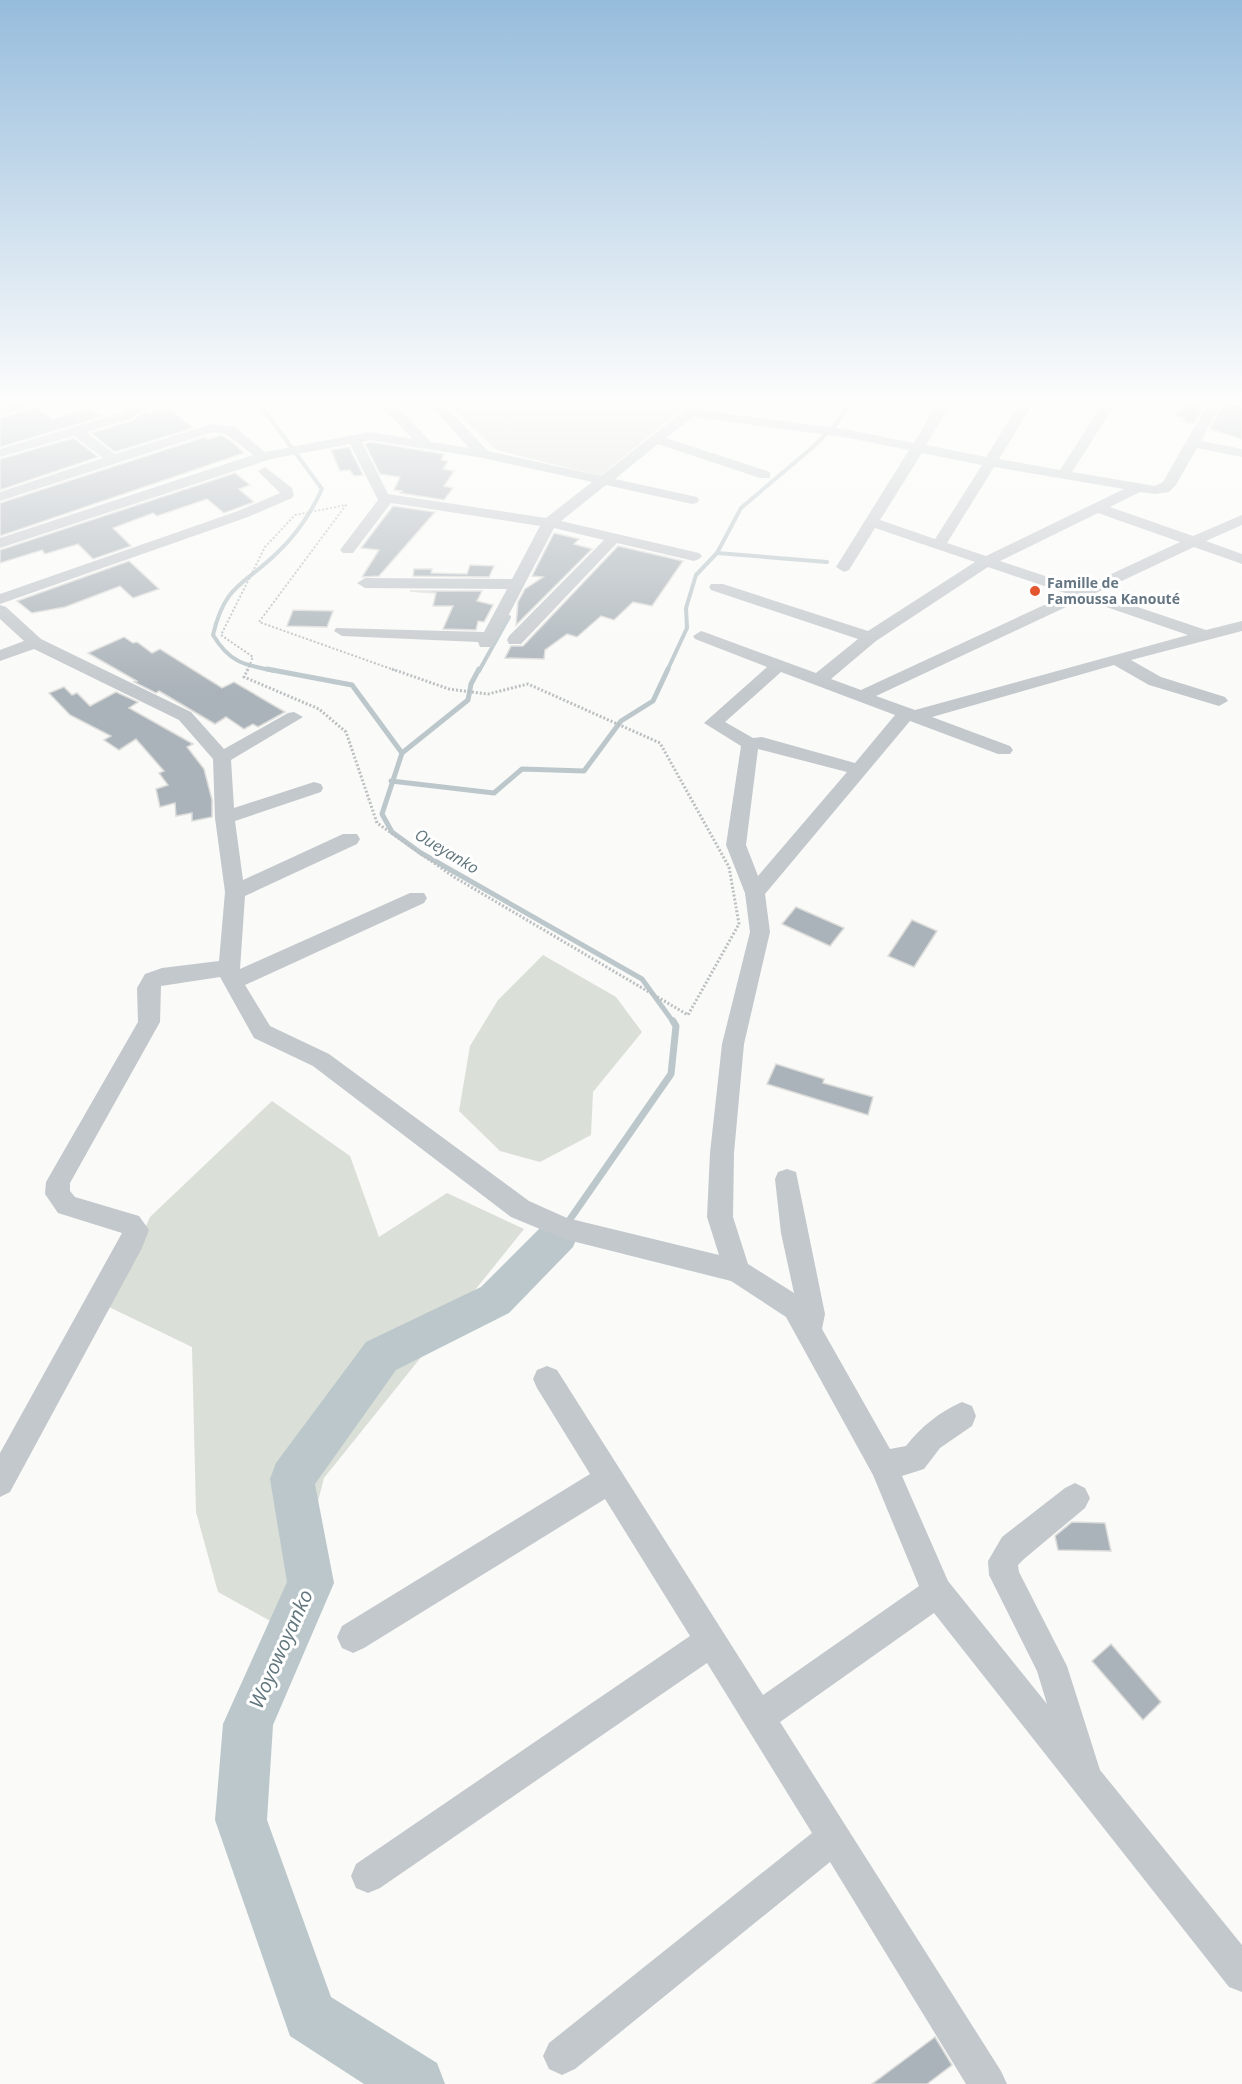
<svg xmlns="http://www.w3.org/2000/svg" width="1242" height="2084" viewBox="0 0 1242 2084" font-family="'Open Sans',sans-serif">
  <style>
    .green { fill: #dadfd7 }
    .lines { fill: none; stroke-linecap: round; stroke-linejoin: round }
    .stream-far2 { stroke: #bbc7cb; stroke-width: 4 }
    .stream-far1 { stroke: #bbc7cb; stroke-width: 5 }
    .stream { stroke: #bbc7cb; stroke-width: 7 }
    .river { fill: #bbc7cb; fill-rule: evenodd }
    .building { fill: #aab3b9; stroke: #dcdcda; stroke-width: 1.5 }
    .path-far1 { stroke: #bbbfc2; stroke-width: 2; stroke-dasharray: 2 2; stroke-linecap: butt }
    .path { stroke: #bbbfc2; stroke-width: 3; stroke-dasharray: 2 2; stroke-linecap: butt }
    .minor { fill: #c3c8cc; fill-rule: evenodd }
    .poi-dot { fill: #e4572e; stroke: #fff; stroke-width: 2 }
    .labels { text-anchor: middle; stroke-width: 6; stroke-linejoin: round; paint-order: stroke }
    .far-poi-label { font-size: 14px; font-weight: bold; fill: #657683; stroke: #fff; text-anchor: start }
    .water-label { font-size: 16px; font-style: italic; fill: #60757c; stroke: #fff }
    .near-water-label { font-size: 20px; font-style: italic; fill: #60757c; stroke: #fff }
  </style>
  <rect width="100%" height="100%" fill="#fafaf8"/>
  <!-- green -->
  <g class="green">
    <polygon points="444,400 694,400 600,476 496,450"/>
    <polygon points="543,955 616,997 642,1032 593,1092 591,1135 540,1162 500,1151 459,1111 470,1046 498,1000"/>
    <polygon points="272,1101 350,1156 379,1237 447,1193 524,1229 324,1478 285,1629 218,1592 196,1512 192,1347 109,1307 150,1217"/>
  </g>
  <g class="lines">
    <!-- stream-far2 -->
    <g class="stream-far2">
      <path d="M 254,400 L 259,403 L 322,489 C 311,513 296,535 277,553 C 243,586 225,584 213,635 C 230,663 244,665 275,671"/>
      <polyline points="717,553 827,562"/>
      <polyline points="479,671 509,617"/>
      <polyline points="667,671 687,628 686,608 696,575 717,553 741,508 813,447 836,424 852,400"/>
    </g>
    <!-- stream-far1 -->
    <g class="stream-far1">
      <polyline points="267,669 352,685 402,753 382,814 392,832 421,853 642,979 674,1023"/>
      <polyline points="402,753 468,700 471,684 479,669"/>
      <polyline points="391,781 494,793 522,769 584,771 621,721 653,701 668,669"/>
    </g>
    <!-- stream -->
    <polyline class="stream" points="566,1225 671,1074 676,1026 673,1021"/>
    <!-- river -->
    <polygon class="river" points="559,1218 573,1223 578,1235 573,1247 509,1313 396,1370 315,1484 334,1583 273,1725 267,1820 331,1997 437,2063 445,2084 364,2084 290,2036 215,1820 223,1724 287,1582 270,1479 276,1463 366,1342 481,1287 545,1223"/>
  </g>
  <!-- building -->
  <g class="building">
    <polygon points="1189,400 1205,403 1194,424 1183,421 1185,418 1174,416"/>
    <polygon points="1225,402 1242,406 1242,439 1210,429"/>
    <polygon points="35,407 53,419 90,408 100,416 107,415 0,447 0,418"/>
    <polygon points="169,408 193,428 115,452 91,433 132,421 144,411 148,414"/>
    <polygon points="221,435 231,441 244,453 0,536 0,503 205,437 208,440"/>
    <polygon points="74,438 98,457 0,490 0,459"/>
    <polygon points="370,442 444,454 441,460 448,461 443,469 454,471 444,486 453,488 444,500 400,493 402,491 394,490 400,477 380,474 365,444"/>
    <polygon points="349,447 363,475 354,476 350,470 340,471 331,450"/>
    <polygon points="235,473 250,485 239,489 254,502 224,513 207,499 157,516 153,513 113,528 131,546 93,559 78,544 45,554 42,550 0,563 0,550"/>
    <polygon points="393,506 435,512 379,576 362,577 379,550 361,548"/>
    <polygon points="554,533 579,539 574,544 592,549 516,625 518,602 525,589 543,577 532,576"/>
    <polygon points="618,546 683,561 652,606 633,602 614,620 601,616 577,637 567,634 545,650 544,659 505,658 511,646 523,646"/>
    <polygon points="129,561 159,589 133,598 120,586 65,607 32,613 17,601"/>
    <polygon points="470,565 494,566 489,577 413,576 414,569 432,569 431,573 467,574"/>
    <polygon points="410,591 482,591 477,601 493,605 484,622 478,621 476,630 443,629 453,606 433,606 436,593"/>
    <polygon points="293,610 333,611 327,627 287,626"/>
    <polygon points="124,637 133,643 137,642 152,653 160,649 222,688 234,682 285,712 258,727 253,724 244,729 226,717 215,724 159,691 156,693 134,682 137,681 88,653"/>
    <polygon points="64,687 72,695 77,693 90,706 116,692 138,702 129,708 193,744 187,747 204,769 212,800 212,817 192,821 192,813 176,816 175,803 160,807 156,789 168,785 159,773 164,771 136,739 119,750 104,740 111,736 70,715 49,693"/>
    <polygon points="796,907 844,928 830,946 782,924"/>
    <polygon points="912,920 937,931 914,967 888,956"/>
    <polygon points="776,1064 824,1079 823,1083 873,1097 868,1115 767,1084"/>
    <polygon points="1072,1522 1105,1523 1111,1551 1058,1550 1055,1536"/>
    <polygon points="1111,1644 1161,1702 1143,1720 1092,1661"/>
    <polygon points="935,2037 952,2065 927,2084 872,2084"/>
  </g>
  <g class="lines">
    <!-- path-far1 -->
    <polyline class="path-far1" points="247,671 253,657 221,635 265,547 295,515 346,505 259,622 397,671"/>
    <!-- path -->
    <polyline class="path" points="248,669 244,677 319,709 346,732 377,823 454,877 688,1015 739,924 729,867 660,743 528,684 488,694 449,689 392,669"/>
    <!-- minor -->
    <g class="minor">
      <polygon points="28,400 49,400 0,416 0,408"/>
      <polygon points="53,400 112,400 106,404 59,404"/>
      <path d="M 115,400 L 132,400 L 145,408 L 131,419 L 86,432 L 115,454 L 212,424 L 235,427 L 265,452 L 370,432 L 413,439 L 380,405 L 387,401 L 392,402 L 431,442 L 469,448 L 426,400 L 439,400 L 488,451 L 601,476 L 685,410 L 692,400 L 705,401 L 698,410 L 844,429 L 914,443 L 940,400 L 953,400 L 926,445 L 986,457 L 1022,400 L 1035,400 L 999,459 L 1060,470 L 1105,400 L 1118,400 L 1072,472 L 1155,486 L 1163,482 L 1210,400 L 1223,400 L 1201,441 L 1242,449 L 1242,457 L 1197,448 L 1176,485 L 1169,492 L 1155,494 L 1140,492 L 1110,507 L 1193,536 L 1242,515 L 1242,525 L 1206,541 L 1242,554 L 1242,564 L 1194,547 L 1096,593 L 1206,630 L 1242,621 L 1242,631 L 1131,660 L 1161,677 L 1225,697 L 1228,701 L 1219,706 L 1149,685 L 1114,665 L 932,717 L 1010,746 L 1013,750 L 1010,754 L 998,754 L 910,721 L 765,894 L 770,932 L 744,1044 L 734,1153 L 733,1217 L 748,1264 L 794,1293 L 781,1233 L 775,1179 L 778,1172 L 787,1169 L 796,1172 L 825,1314 L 822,1329 L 890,1449 L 906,1446 C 921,1427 939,1412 962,1402 L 972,1406 L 976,1416 L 972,1426 L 940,1448 L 924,1469 L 902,1476 L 948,1581 L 1047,1704 L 1037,1671 L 989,1575 L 988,1561 L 1002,1537 L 1065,1488 L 1075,1483 L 1085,1488 L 1090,1498 L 1085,1508 L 1024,1559 L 1018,1565 L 1019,1572 L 1067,1666 L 1100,1770 L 1242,1945 L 1242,1992 L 1229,1987 L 934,1613 L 780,1722 L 1001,2071 L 1007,2084 L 966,2084 L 830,1862 L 575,2069 L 562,2075 L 549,2069 L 543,2056 L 549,2043 L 812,1833 L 707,1663 L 380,1888 L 368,1893 L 356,1888 L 351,1876 L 356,1864 L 690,1636 L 605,1499 L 364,1648 L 353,1653 L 342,1648 L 337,1637 L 342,1626 L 590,1474 L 537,1388 L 533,1379 L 537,1370 L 547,1366 L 557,1370 L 763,1695 L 919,1586 L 873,1475 L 786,1317 L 731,1281 L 564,1239 L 511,1217 L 313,1066 L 254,1038 L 220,977 L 161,986 L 160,1022 L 70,1183 L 70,1191 L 75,1197 L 139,1216 L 149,1230 L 142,1248 L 10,1492 L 0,1497 L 0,1453 L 122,1233 L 58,1213 L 45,1194 L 46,1182 L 138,1022 L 137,988 L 145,974 L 162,968 L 219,961 L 225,892 L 215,818 L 213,759 L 179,720 L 34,649 L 0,661 L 0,650 L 24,641 L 0,619 L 0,605 L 6,607 L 41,639 L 191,712 L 224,749 L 288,713 L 294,712 L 303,717 L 231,760 L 234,808 L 314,782 L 321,784 L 323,788 L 321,792 L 235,821 L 243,880 L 343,834 L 357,834 L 360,839 L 357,844 L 245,896 L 240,969 L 410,893 L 424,893 L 427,898 L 424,903 L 245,985 L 270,1026 L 329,1054 L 529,1201 L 567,1218 L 719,1255 L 707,1217 L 710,1153 L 722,1044 L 750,932 L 745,893 L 726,845 L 741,746 L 704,723 L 767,667 L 695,639 L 693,636 L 701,631 L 707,633 L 816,673 L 858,639 L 711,590 L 709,587 L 711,584 L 723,584 L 868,631 L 975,562 L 875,528 L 849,570 L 844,572 L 836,567 L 909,450 L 844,437 L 693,417 L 666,438 L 770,472 L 770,478 L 760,478 L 658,444 L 615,479 L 697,497 L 699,500 L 697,503 L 692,504 L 606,485 L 561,521 L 699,553 L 702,556 L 699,559 L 694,561 L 617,543 L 521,644 L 509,644 L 507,640 L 509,636 L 604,540 L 554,528 L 492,647 L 480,647 L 478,642 L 342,636 L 334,631 L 336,628 L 484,632 L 507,589 L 365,588 L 357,583 L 365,578 L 512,579 L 540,526 L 391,503 L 353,553 L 343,553 L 340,550 L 378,500 L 350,444 L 271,459 L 0,548 L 0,538 L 253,455 L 226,434 L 213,432 L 0,501 L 0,492 L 103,458 L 74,436 L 0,457 L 0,449 L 121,413 L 128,408 ZM 370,440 L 483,458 L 592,482 L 546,518 L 388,494 L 362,442 ZM 922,453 L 982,465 L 935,539 L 880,520 ZM 994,467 L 1124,489 L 986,556 L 947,543 ZM 1098,513 L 1180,542 L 1081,588 L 1000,561 ZM 988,567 L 1068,594 L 861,690 L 831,679 L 876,641 ZM 1083,599 L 1188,635 L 915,710 L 876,696 ZM 781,672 L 895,715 L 855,763 L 762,737 L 753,738 L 725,722 ZM 758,749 L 847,772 L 758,876 L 746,845 Z"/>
      <polygon points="265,467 292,488 294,495 292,498 248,517 0,604 0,594 238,511 280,493 258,471"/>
    </g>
  </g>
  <!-- sky -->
  <linearGradient id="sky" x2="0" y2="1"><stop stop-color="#96bcdc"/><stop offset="0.58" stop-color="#fdfdfc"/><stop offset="1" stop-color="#fdfdfc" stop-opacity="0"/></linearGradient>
  <rect width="1242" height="692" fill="url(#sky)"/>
  <!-- markers -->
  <circle class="poi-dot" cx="1035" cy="591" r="6"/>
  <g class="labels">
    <!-- far-poi labels -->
    <g class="far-poi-label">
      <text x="1047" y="588">Famille de<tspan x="1047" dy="16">Famoussa Kanouté</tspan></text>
    </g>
    <!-- water labels -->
    <g class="water-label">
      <text transform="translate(447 851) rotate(31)" y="6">Oueyanko</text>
    </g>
    <!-- near-water labels -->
    <g class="near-water-label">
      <text transform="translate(281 1649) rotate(-66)" y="7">Woyowoyanko</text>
    </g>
  </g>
</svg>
